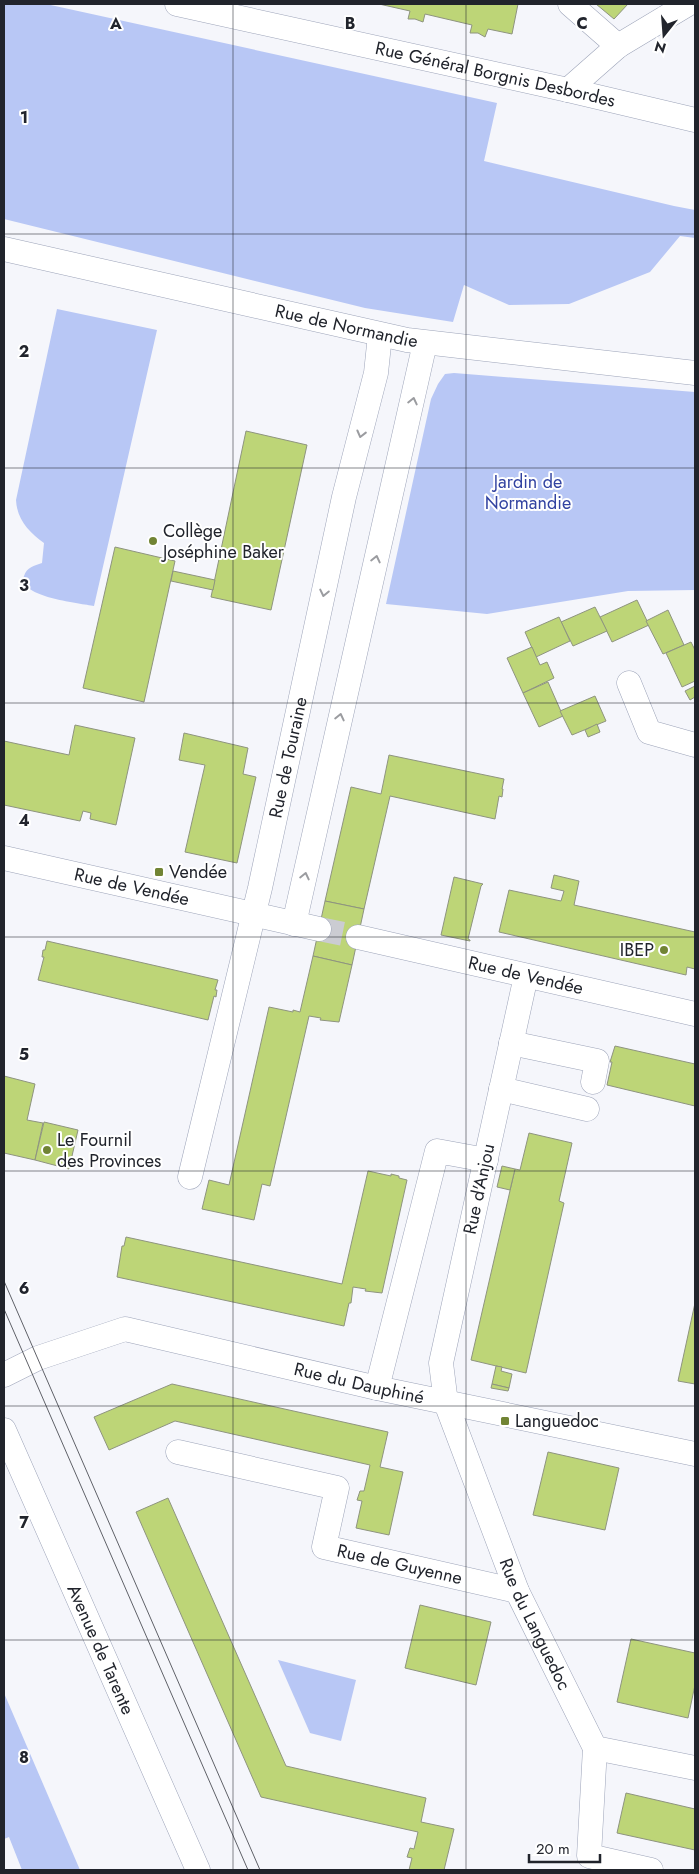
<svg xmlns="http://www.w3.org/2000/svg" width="699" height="1874" viewBox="0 0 699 1874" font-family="Jost,sans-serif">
  <rect width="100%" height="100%" fill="#f5f6fb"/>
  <g fill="#b8c7f5">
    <path d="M 4,4 L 46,4 L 497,103 L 484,161 L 674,206 L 695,210 L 695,238 L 680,236 L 650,272 L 569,304 L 509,305 L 464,285 L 453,322 L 365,308 L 4,219 Z"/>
    <path d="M 57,309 L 157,330 L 94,606 C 80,603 17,597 24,576 C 27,567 34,566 42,563 L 44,543 C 29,532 17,520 16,500 Z"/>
    <path d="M 454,373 L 695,392 L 695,590 L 628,591 L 487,614 L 386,604 L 431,399 L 438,384 L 445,374 Z"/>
    <path d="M 278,1660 L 356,1680 L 341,1741 L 310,1733 Z"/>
    <path d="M 4,1693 L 80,1870 L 22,1870 L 9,1837 L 4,1839 Z"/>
  </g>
  <g fill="#bdd577" stroke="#8e947f">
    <path d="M 379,4 L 518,4 L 512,34 L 488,29 L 485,37 L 478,33 L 470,33 L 472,25 L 425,14 L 423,22 L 415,19 L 408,19 L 410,11 Z"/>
    <path d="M 596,4 L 628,4 L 614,19 Z"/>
    <path d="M 246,431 L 307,445 L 271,610 L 211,597 Z"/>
    <path d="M 115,547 L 175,561 L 144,702 L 83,688 Z"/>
    <path d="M 173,571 L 215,580 L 213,590 L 171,581 Z"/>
    <path d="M 637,600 L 649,625 L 612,642 L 600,617 Z"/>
    <path d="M 595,607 L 607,631 L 573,646 L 561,622 Z"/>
    <path d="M 668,610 L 684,645 L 663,654 L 646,621 Z"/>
    <path d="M 559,617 L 570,641 L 536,657 L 525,632 Z"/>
    <path d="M 691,642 L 695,650 L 695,681 L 682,687 L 666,653 Z"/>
    <path d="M 532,647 L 540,665 L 547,662 L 554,678 L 523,693 L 507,658 Z"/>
    <path d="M 548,682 L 563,716 L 539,727 L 523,693 Z"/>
    <path d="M 695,686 L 695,697 L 690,700 L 685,691 Z"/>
    <path d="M 595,696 L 606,721 L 572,735 L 560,711 Z"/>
    <path d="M 597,724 L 600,732 L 588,737 L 585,730 Z"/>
    <path d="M 75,725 L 135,738 L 116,825 L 90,819 L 91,813 L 83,811 L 80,821 L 4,805 L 4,741 L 69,755 Z"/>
    <path d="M 184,733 L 248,748 L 243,774 L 256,777 L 237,863 L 185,852 L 205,765 L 179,760 Z"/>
    <path d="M 389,755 L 504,779 L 502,789 L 503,789 L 502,797 L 499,796 L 495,819 L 390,796 L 364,909 L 325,901 L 351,787 L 381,794 Z"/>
    <path d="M 554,875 L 579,881 L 574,905 L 695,932 L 695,969 L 687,967 L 686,975 L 499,932 L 509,890 L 561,901 L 564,891 L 551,888 Z"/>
    <path d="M 454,877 L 483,884 L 481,886 L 468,939 L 470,940 L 470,941 L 441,935 Z"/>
    <path d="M 325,901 L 364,909 L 352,965 L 313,956 Z"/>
    <path d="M 47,941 L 218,980 L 215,990 L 217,990 L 216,997 L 214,996 L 208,1020 L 38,980 L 44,957 L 42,957 L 43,950 L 45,950 Z"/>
    <path d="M 313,956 L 352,965 L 339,1022 L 320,1020 L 321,1018 L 309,1016 L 270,1186 L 262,1184 L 254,1220 L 202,1209 L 209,1180 L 229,1185 L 269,1007 L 293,1012 L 293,1010 L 300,1012 Z"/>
    <path d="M 615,1046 L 695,1064 L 695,1106 L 607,1085 L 612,1062 L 610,1062 Z"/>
    <path d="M 4,1076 L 35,1084 L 27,1120 L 43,1123 L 35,1160 L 4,1153 Z"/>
    <path d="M 44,1122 L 78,1130 L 69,1169 L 35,1160 Z"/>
    <path d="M 529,1133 L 572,1143 L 559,1201 L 564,1203 L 526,1373 L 471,1360 L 515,1169 L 520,1170 Z"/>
    <path d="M 502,1166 L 515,1169 L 510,1190 L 497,1187 Z"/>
    <path d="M 368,1171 L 391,1176 L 391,1174 L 399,1176 L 399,1178 L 407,1180 L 382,1293 L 365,1291 L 366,1289 L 353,1287 L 351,1303 L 349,1303 L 344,1326 L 117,1277 L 122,1246 L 124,1246 L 126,1237 L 342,1284 Z"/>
    <path d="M 695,1303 L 695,1384 L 678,1381 Z"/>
    <path d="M 496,1366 L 502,1367 L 501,1371 L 512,1374 L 509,1388 L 492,1384 Z"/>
    <path d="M 172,1384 L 388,1432 L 380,1467 L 403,1472 L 389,1535 L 356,1528 L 362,1501 L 357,1500 L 360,1491 L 364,1491 L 370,1465 L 175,1421 L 109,1450 L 94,1417 Z"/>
    <path d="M 492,1384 L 509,1388 L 508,1391 L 491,1388 Z"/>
    <path d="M 548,1452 L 619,1468 L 605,1530 L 533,1515 Z"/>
    <path d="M 168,1498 L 286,1766 L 426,1798 L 421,1822 L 454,1829 L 444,1870 L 409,1870 L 412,1858 L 407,1857 L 410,1848 L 414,1849 L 418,1832 L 261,1797 L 136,1512 Z"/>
    <path d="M 420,1605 L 491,1622 L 476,1685 L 405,1668 Z"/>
    <path d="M 631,1639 L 695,1653 L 695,1685 L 688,1718 L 617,1702 Z"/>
    <path d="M 626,1793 L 695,1809 L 695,1850 L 617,1833 Z"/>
  </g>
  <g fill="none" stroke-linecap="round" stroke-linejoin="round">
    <path stroke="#cbccd2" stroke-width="24" stroke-dasharray="24 12" stroke-linecap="butt" d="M 319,929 L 358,937"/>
    <defs>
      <g id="minor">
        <path id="s1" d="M 177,4 L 568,90 L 695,120"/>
        <path d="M 570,4 L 618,46"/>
        <path d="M 568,90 L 618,46 L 688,4"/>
        <path id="s2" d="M 4,249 L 407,340 L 695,373"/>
        <path d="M 629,683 L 649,732 L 695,745"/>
        <path id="s3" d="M 4,858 L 319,929"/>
        <path d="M 294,924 L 425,343"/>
        <path id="s4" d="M 358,937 L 695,1014"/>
        <path id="s5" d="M 526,976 L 441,1363 L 446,1403 L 517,1591 L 595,1748 L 695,1768"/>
        <path d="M 511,1043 L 597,1061 L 593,1082"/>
        <path d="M 501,1089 L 587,1109"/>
        <path id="s6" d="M 190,1177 L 260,888 L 344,497 L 376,373 L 380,335"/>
        <path id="s7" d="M 4,1375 L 38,1358 L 125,1329 L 377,1388 L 695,1454"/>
        <path d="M 377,1388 L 437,1151 L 486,1160"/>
        <path id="s8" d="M 4,1430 L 198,1870"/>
        <path id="s9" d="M 178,1452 L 337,1488 L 324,1547 L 517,1591"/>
        <path d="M 595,1748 L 589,1856 L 651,1870"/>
      </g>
    </defs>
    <use href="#minor" stroke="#9da4b9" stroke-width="25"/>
    <use href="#minor" stroke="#fff" stroke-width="24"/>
    <g stroke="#5f6168" stroke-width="1">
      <path d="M 4,1281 L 260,1870"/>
      <path d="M 4,1309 L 248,1870"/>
    </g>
  </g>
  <defs><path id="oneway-chevron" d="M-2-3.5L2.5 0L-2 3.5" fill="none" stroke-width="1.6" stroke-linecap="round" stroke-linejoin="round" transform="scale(1.25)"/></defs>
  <g stroke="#9b9ca0">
    <use href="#oneway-chevron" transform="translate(413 401) rotate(-77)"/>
    <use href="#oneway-chevron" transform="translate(361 434) rotate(104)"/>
    <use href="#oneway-chevron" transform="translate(376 559) rotate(-77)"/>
    <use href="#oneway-chevron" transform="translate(324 593) rotate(102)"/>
    <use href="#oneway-chevron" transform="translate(340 717) rotate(-77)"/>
    <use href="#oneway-chevron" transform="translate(305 876) rotate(-77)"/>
  </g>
  <path fill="none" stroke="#21242c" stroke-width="1" stroke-opacity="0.55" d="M 233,4 L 233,1870M 466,4 L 466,1870M 4,234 L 695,234M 4,468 L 695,468M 4,703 L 695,703M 4,937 L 695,937M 4,1171 L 695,1171M 4,1406 L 695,1406M 4,1640 L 695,1640"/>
  <g fill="#718434" stroke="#fff" stroke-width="2">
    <circle cx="153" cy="541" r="5"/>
    <rect x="154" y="867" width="10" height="10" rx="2.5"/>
    <circle cx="664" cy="950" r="5"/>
    <circle cx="47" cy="1150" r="5"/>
    <rect x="500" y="1416" width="10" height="10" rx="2.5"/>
  </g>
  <g text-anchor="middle" stroke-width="4" stroke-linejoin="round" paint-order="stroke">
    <g font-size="18" fill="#21242c" stroke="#fff">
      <text dy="6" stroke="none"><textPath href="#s1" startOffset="326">Rue Général Borgnis Desbordes</textPath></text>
      <text dy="6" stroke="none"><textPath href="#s2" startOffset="351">Rue de Normandie</textPath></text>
      <text dy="6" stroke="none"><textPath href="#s6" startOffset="431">Rue de Touraine</textPath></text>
      <text dy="6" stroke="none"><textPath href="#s3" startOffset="131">Rue de Vendée</textPath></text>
      <text dy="6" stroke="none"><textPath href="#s4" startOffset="172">Rue de Vendée</textPath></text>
      <text transform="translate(479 1189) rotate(-78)" y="6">Rue d'Anjou</text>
      <text dy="6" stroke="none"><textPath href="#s7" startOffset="370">Rue du Dauphiné</textPath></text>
      <text dy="6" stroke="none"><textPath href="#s9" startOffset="301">Rue de Guyenne</textPath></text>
      <text dy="6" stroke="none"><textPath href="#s5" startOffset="675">Rue du Languedoc</textPath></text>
      <text dy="6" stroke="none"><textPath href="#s8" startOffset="240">Avenue de Tarente</textPath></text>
    </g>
    <g font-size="18" fill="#3243a1" stroke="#fff">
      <text x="528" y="488">Jardin de<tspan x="528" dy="21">Normandie</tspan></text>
    </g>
    <g font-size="18" fill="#21242c" stroke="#fff" text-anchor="start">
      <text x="163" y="537">Collège<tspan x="163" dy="21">Joséphine Baker</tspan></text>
      <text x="169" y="878">Vendée</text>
      <text x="654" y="956" text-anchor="end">IBEP</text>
      <text x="57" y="1146">Le Fournil<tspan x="57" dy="21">des Provinces</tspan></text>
      <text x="515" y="1427">Languedoc</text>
    </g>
  </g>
  <g font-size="16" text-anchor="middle" font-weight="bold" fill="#21242c" stroke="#fff" stroke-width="4" stroke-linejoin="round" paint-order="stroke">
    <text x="116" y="29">A</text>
    <text x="350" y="29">B</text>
    <text x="582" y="29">C</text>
    <text x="24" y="123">1</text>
    <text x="24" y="357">2</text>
    <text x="24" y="591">3</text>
    <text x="24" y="826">4</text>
    <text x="24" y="1060">5</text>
    <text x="24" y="1294">6</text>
    <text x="24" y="1528">7</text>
    <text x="24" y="1763">8</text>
  </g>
  <rect width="699" height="1874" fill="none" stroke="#21242c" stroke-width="10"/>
  <g transform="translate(664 35) rotate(197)" stroke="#ffffff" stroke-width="4" paint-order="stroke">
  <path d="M0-4L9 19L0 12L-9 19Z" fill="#21242c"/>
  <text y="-8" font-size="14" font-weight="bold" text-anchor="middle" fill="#21242c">N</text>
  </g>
  <path d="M529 1854v8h71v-8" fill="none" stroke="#21242c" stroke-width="2.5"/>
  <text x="536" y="1854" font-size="15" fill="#21242c" stroke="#ffffff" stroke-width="4" paint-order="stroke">20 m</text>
</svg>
